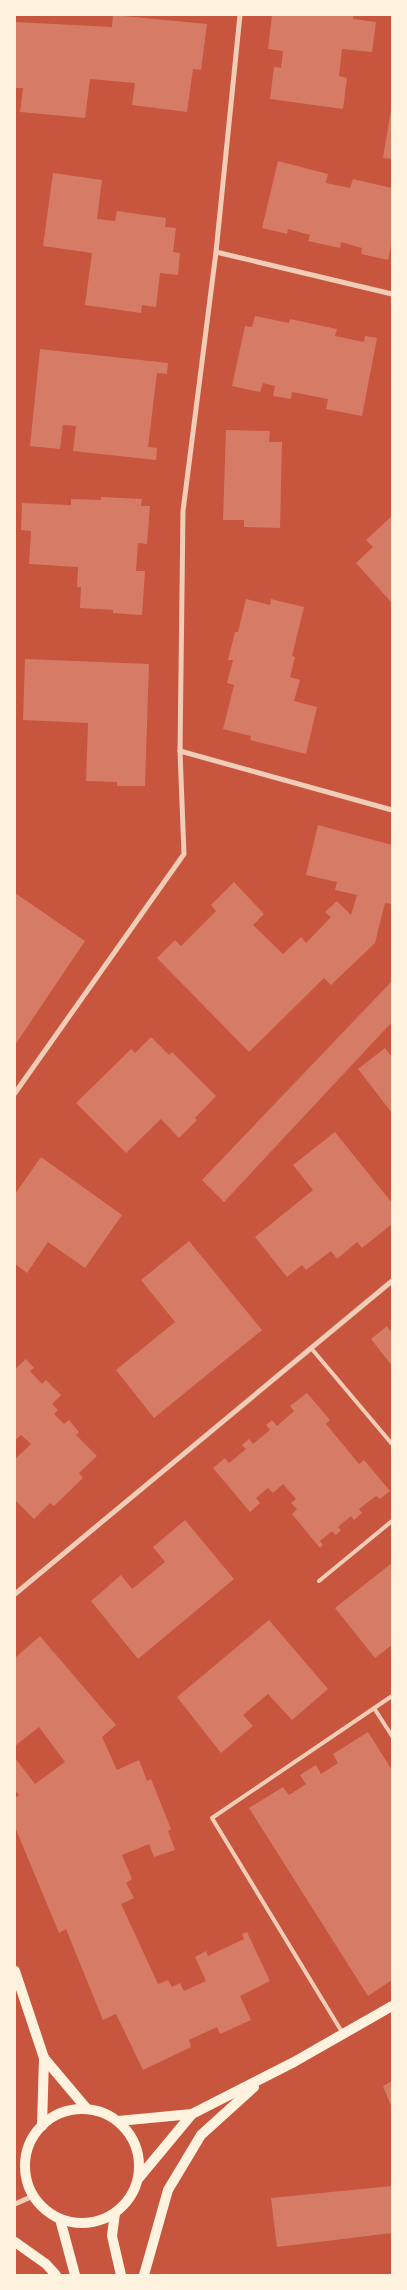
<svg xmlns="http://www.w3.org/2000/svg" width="407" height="2290" viewBox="0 0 407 2290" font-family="'Titillium Web',sans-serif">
  <rect width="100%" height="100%" fill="#c8553d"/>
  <g fill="#d67c66">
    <path d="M 113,15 L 207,24 L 201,70 L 193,69 L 187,112 L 132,105 L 135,83 L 90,79 L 85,118 L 20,112 L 23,88 L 15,88 L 15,22 L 112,27 Z"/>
    <path d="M 272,15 L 354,15 L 353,19 L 376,22 L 372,52 L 342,49 L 339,76 L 347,78 L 343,109 L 270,99 L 274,67 L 281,68 L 283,51 L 268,49 Z"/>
    <path d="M 391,110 L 392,111 L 392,159 L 383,158 Z"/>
    <path d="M 278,161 L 328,174 L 326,183 L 350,188 L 353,179 L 392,188 L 392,241 L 388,260 L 361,254 L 362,248 L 341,242 L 340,248 L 308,241 L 310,235 L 288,229 L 287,234 L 262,228 Z"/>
    <path d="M 53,173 L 102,180 L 97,219 L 115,221 L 117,211 L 166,218 L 165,227 L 176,228 L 173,252 L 180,253 L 178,275 L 160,273 L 156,307 L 142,305 L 141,313 L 85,305 L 92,253 L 43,246 Z"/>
    <path d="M 255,316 L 289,323 L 290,319 L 337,329 L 335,336 L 364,342 L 365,336 L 377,338 L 362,416 L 326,409 L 328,399 L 292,392 L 291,399 L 273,396 L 275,386 L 263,383 L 260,392 L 232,386 L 245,326 L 252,327 Z"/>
    <path d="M 40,349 L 168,363 L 167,374 L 157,373 L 148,447 L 157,448 L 156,460 L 73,451 L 76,426 L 63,425 L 60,449 L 30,446 Z"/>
    <path d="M 226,430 L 270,431 L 269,442 L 282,442 L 280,528 L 244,527 L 244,520 L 223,520 Z"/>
    <path d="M 101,497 L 142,499 L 141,506 L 150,506 L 147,544 L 138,543 L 136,571 L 145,571 L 142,615 L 113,613 L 113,610 L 80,608 L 81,587 L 77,587 L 78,567 L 29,564 L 31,531 L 21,530 L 22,503 L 71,505 L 71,499 L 101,500 Z"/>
    <path d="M 392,516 L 392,603 L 356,563 L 373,547 L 366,540 Z"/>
    <path d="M 246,599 L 270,605 L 271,599 L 304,607 L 292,656 L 295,657 L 290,677 L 300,680 L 294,701 L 317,707 L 306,754 L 250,740 L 251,736 L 223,729 L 234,685 L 227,683 L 233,660 L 228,660 L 235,632 L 238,632 Z"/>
    <path d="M 25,659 L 149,664 L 145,786 L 117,786 L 117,782 L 86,781 L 88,723 L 23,720 Z"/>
    <path d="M 318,825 L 392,845 L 392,904 L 385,903 L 375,943 L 331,985 L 324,978 L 249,1052 L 157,958 L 175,940 L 181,946 L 216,911 L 211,905 L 234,882 L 264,914 L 253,925 L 283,954 L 301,937 L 306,943 L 331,917 L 325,912 L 337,901 L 351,915 L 357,895 L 335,890 L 337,882 L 306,875 Z"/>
    <path d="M 15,893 L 85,941 L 15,1045 Z"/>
    <path d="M 392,981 L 392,1022 L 224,1202 L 202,1180 Z"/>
    <path d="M 151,1037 L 169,1055 L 172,1052 L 216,1096 L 195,1118 L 197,1120 L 179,1138 L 161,1119 L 126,1153 L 76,1103 L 131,1049 L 135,1053 Z"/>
    <path d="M 385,1048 L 392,1057 L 392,1113 L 358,1069 Z"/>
    <path d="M 335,1132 L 392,1203 L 392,1224 L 362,1248 L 357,1242 L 337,1259 L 331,1251 L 306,1270 L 302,1265 L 287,1277 L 255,1237 L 313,1190 L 293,1165 Z"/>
    <path d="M 41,1157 L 122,1215 L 85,1268 L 48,1242 L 27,1273 L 15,1264 L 15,1194 Z"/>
    <path d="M 189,1241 L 262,1330 L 154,1418 L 116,1370 L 175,1322 L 141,1280 Z"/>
    <path d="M 387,1326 L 390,1331 L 392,1329 L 392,1366 L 371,1339 Z"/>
    <path d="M 26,1359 L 34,1368 L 30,1371 L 42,1384 L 46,1380 L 61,1395 L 52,1404 L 58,1410 L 54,1414 L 64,1424 L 69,1420 L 79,1432 L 76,1435 L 97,1456 L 79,1473 L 83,1478 L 54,1506 L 50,1503 L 34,1519 L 15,1500 L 15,1459 L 31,1444 L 21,1435 L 15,1440 L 15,1369 Z"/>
    <path d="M 307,1393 L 330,1420 L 326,1424 L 359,1464 L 364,1460 L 390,1491 L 380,1499 L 376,1496 L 359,1509 L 362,1513 L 354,1520 L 351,1516 L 338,1527 L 341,1530 L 336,1535 L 332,1531 L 320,1541 L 323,1545 L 320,1548 L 292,1514 L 297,1509 L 291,1503 L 296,1499 L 283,1484 L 273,1493 L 268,1488 L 256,1498 L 260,1503 L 250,1512 L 213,1468 L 225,1458 L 229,1463 L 246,1449 L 242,1445 L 249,1439 L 253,1444 L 270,1430 L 266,1425 L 272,1420 L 277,1426 L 294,1411 L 290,1406 Z"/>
    <path d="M 185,1520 L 234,1579 L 138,1659 L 91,1601 L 121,1575 L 132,1589 L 165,1562 L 153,1547 Z"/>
    <path d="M 392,1563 L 392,1645 L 375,1658 L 335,1608 Z"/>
    <path d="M 269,1620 L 328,1689 L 292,1720 L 268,1694 L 243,1715 L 253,1726 L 221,1753 L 177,1697 Z"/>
    <path d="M 40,1636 L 116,1725 L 102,1737 L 117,1770 L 139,1760 L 147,1781 L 151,1779 L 171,1829 L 168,1831 L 175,1850 L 154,1857 L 149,1844 L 122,1855 L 132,1879 L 126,1883 L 134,1898 L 121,1904 L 158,1984 L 168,1980 L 172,1987 L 180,1983 L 184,1991 L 206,1981 L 195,1957 L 206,1951 L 208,1956 L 244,1939 L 242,1934 L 247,1932 L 270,1981 L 240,1996 L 251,2020 L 220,2034 L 217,2027 L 189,2040 L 191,2047 L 143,2070 L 116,2014 L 103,2020 L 66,1929 L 59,1933 L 15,1827 L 15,1798 L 19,1795 L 15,1790 L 15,1758 L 35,1784 L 65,1762 L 39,1727 L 15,1746 L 15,1658 Z"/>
    <path d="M 368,1732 L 392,1770 L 392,1980 L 368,1996 L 249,1808 L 283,1787 L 289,1795 L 306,1784 L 300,1775 L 316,1765 L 321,1774 L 338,1763 L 333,1754 Z"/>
    <path d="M 392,2081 L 392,2108 L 383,2086 Z"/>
    <path d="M 392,2186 L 392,2233 L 277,2247 L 271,2198 Z"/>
  </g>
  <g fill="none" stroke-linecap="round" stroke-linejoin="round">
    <g stroke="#f1ccb7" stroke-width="4">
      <path d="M 311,1348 L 392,1444"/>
      <path d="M 319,1581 L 392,1521"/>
      <path d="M 374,1708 L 392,1736"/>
      <path d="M 342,2032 L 212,1818 L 392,1696"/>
    </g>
    <g stroke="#f1ccb7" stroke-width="5">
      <path d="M 216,252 L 392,294"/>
      <path d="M 180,751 L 392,810"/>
      <path d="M 15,1093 L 184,854 L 180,751 L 183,511 L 216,252 L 240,15"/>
      <path d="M 15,1594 L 392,1281"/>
      <path d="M 15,2204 L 33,2196"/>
    </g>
    <g stroke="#fff3e0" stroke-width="10">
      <path d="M 15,1971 L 44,2058 L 42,2126"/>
      <path d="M 44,2058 L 87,2109"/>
      <circle cx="82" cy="2166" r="57"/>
      <path d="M 118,2121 L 192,2114 L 294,2062 L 392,2006"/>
      <path d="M 138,2179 L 192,2114"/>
      <path d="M 115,2213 L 112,2236 L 121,2275"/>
      <path d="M 60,2219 L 75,2275"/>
      <path d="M 15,2242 L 46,2264 L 56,2275"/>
      <path d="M 144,2275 L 168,2190 L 201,2135 L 254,2087"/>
    </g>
  </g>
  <rect width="407" height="2290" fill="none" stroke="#fff3e0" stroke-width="32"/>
</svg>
